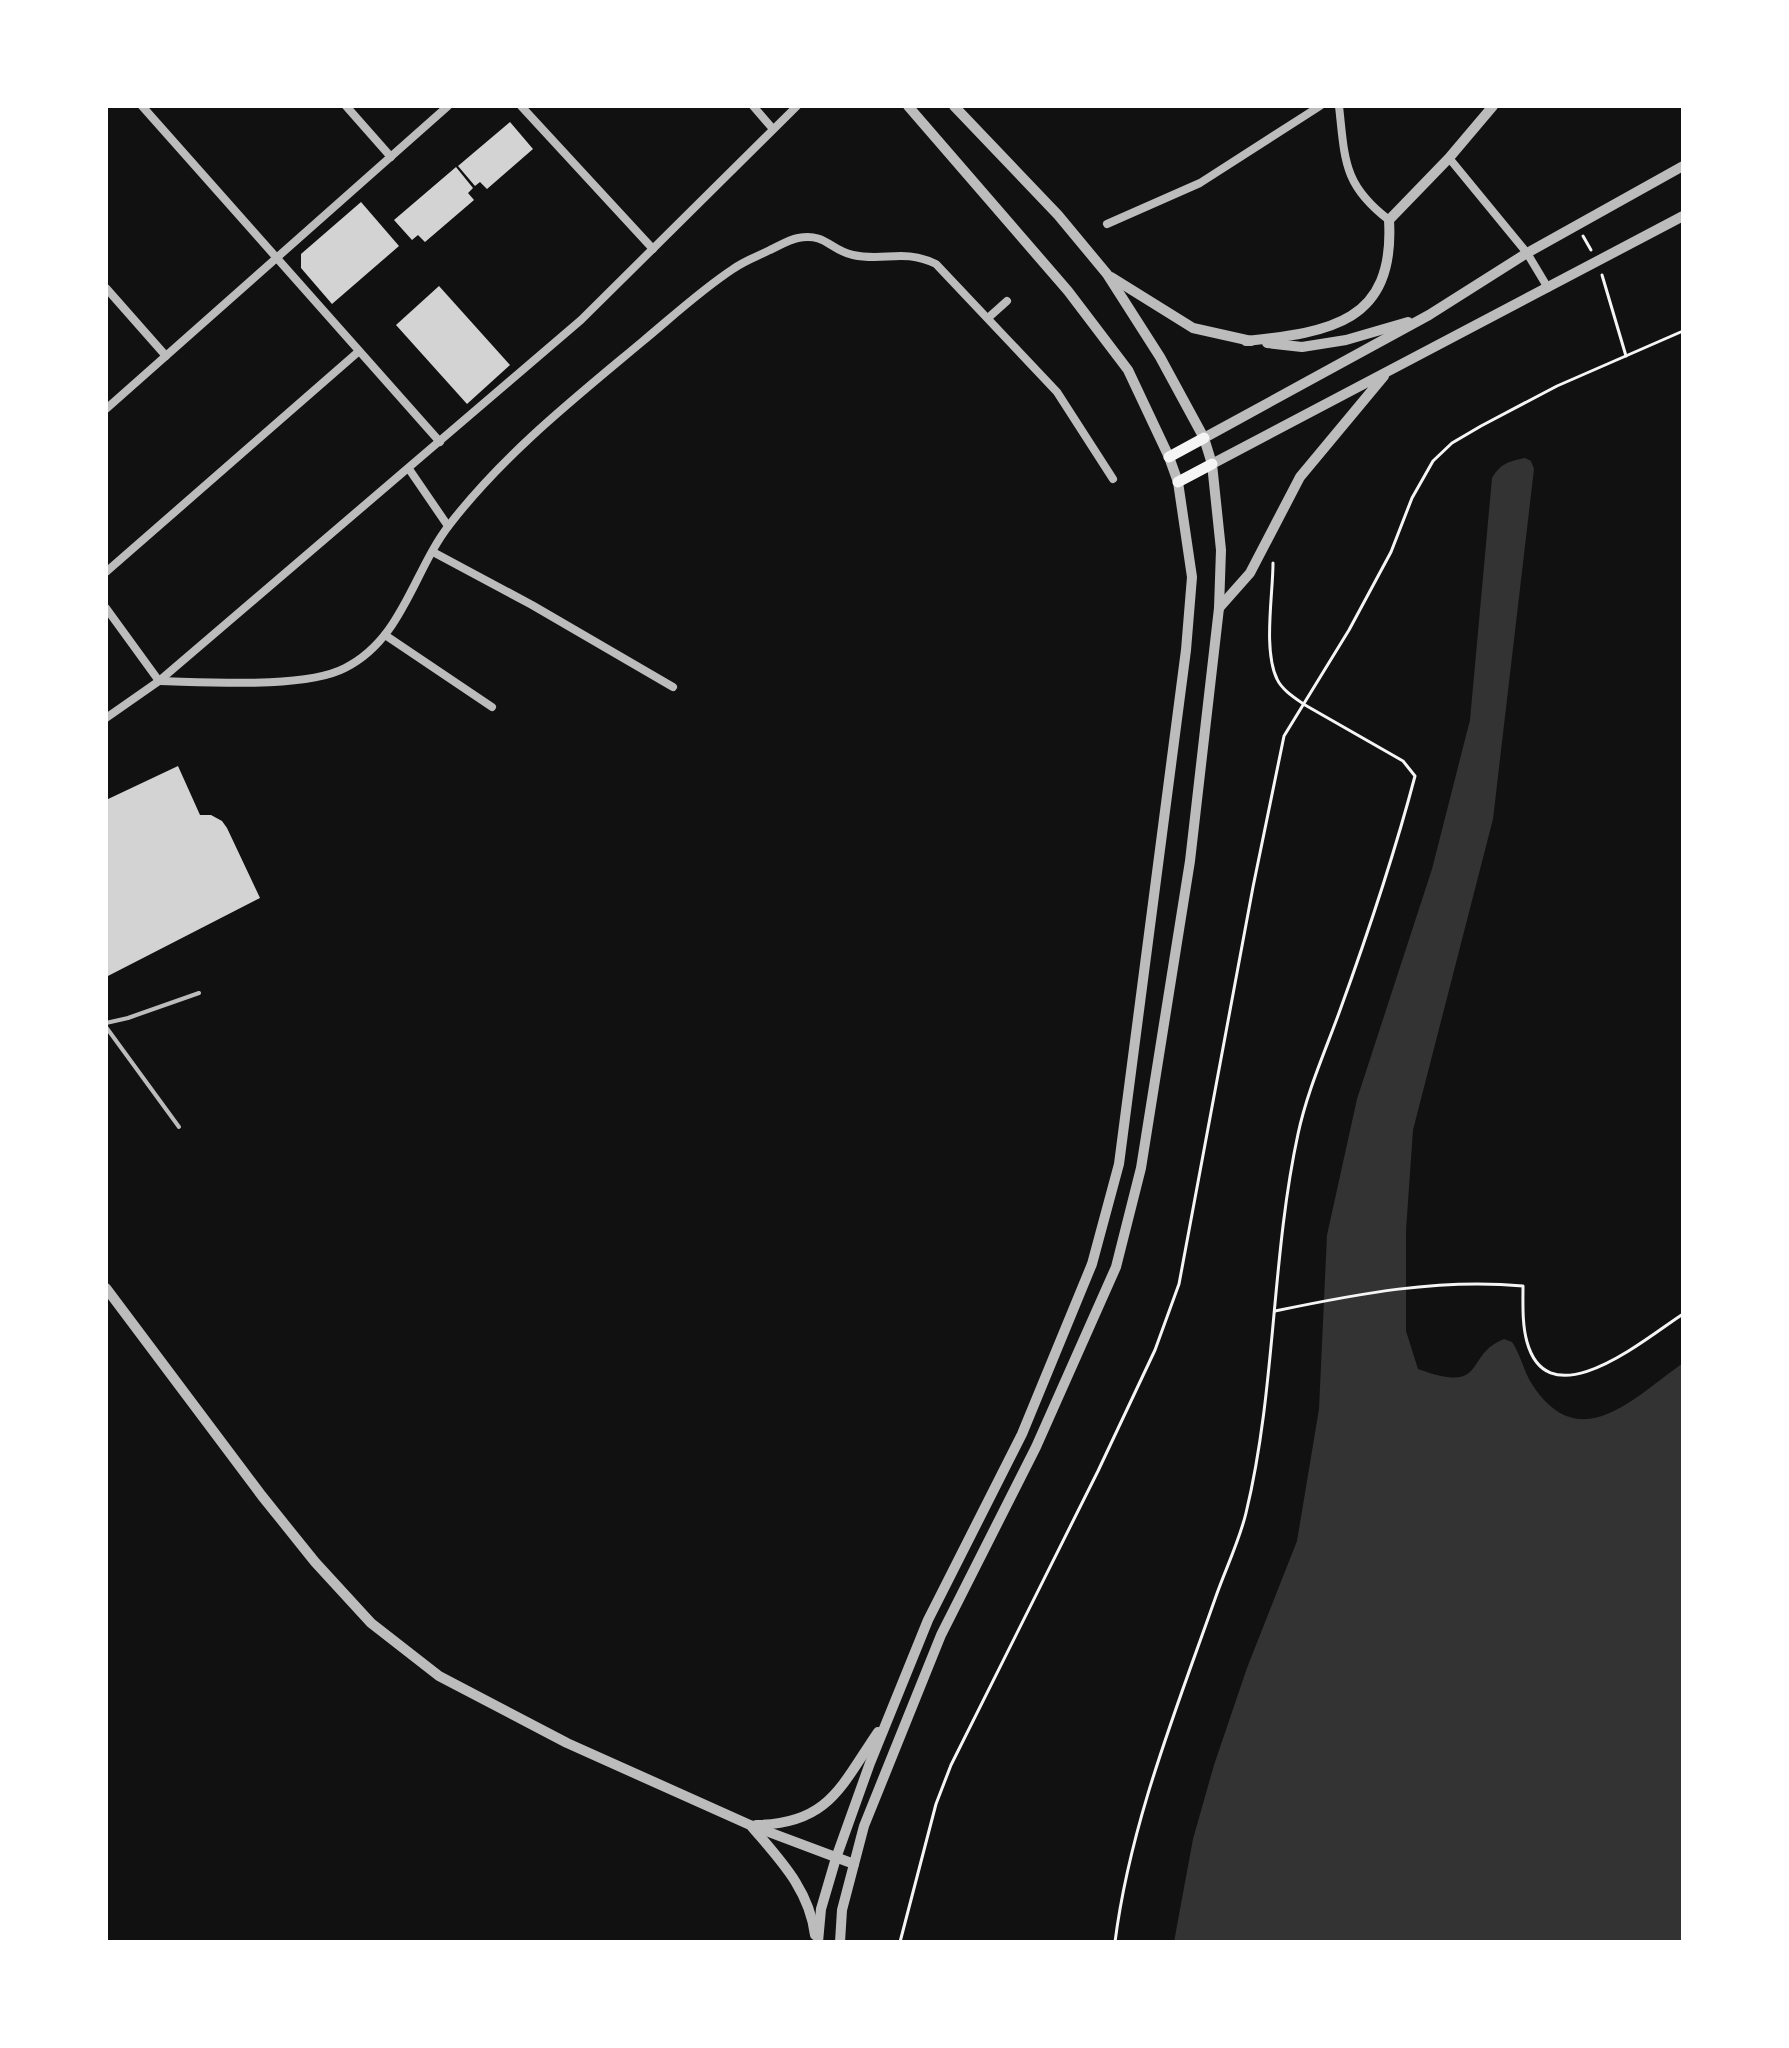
<svg xmlns="http://www.w3.org/2000/svg" width="1789" height="2048" viewBox="0 0 1789 2048" font-family="'Fira Sans Condensed',sans-serif">
  <rect width="100%" height="100%" fill="#111"/>
  <path fill="#333" d="M 1525,458 L 1531,461 L 1534,469 L 1493,819 L 1413,1130 L 1406,1230 L 1406,1331 L 1418,1369 C 1489,1395 1463,1355 1504,1339 L 1512,1342 C 1520,1354 1523,1368 1530,1381 C 1578,1459 1632,1399 1683,1363 L 1683,1942 L 1174,1942 L 1193,1839 L 1214,1765 L 1247,1668 L 1297,1541 L 1319,1409 L 1327,1235 L 1357,1099 L 1432,869 L 1470,720 L 1492,478 C 1500,464 1509,461 1525,458 Z"/>
  <g fill="#d3d3d3">
    <path d="M 510,122 L 533,149 L 487,189 L 480,182 L 475,186 L 458,166 Z"/>
    <path d="M 456,167 L 473,188 L 468,193 L 474,200 L 425,242 L 418,235 L 412,240 L 394,220 Z"/>
    <path d="M 361,202 L 399,246 L 332,304 L 301,268 L 301,254 Z"/>
    <path d="M 439,286 L 510,365 L 467,404 L 396,325 Z"/>
    <path d="M 178,766 L 200,815 L 211,815 L 222,821 L 227,828 L 260,898 L 106,977 L 106,800 Z"/>
  </g>
  <g fill="none" stroke-linecap="round" stroke-linejoin="round">
    <g stroke="#f5f5f5" stroke-width="3">
      <path d="M 1583,236 L 1591,250"/>
      <path d="M 1602,275 L 1626,356"/>
      <path d="M 1275,1311 C 1357,1294 1439,1278 1523,1286 C 1523,1304 1522,1324 1527,1342 C 1549,1421 1646,1338 1683,1314"/>
      <path d="M 900,1942 L 936,1804 L 951,1765 L 1098,1471 L 1155,1350 L 1179,1284 L 1253,887 L 1284,736 L 1349,630 L 1391,552 L 1412,498 L 1433,461 L 1452,443 L 1481,426 L 1557,386 L 1683,331"/>
      <path d="M 1115,1942 C 1130,1824 1176,1710 1215,1599 C 1225,1570 1239,1542 1246,1513 C 1276,1389 1271,1259 1298,1134 C 1307,1092 1324,1054 1339,1013 C 1367,936 1394,856 1415,776 L 1403,761 L 1305,705 C 1295,698 1282,690 1277,679 C 1263,650 1273,595 1273,563"/>
    </g>
    <g stroke="#bcbcbc" stroke-width="4">
      <path d="M 106,1023 L 128,1018 L 199,993"/>
      <path d="M 106,1027 L 179,1127"/>
    </g>
    <g stroke="#bcbcbc" stroke-width="8">
      <path d="M 142,106 L 440,442"/>
      <path d="M 346,106 L 391,157"/>
      <path d="M 521,106 L 653,249"/>
      <path d="M 753,106 L 773,129"/>
      <path d="M 1339,106 C 1345,160 1343,185 1389,220"/>
      <path d="M 1449,158 L 1527,253 L 1548,288"/>
      <path d="M 1107,224 L 1200,183 L 1320,106"/>
      <path d="M 106,288 L 166,356"/>
      <path d="M 988,318 L 1007,301"/>
      <path d="M 106,409 L 448,106"/>
      <path d="M 409,469 L 448,526"/>
      <path d="M 433,552 L 532,605 L 673,687"/>
      <path d="M 106,572 L 358,352"/>
      <path d="M 106,608 L 159,681"/>
      <path d="M 385,635 L 492,707"/>
      <path d="M 159,681 C 206,682 305,689 345,668 C 403,639 413,571 450,524 C 505,453 575,398 643,341 C 672,317 701,290 733,269 C 744,261 758,256 770,250 C 779,246 788,240 798,238 C 827,233 829,250 853,255 C 885,262 902,248 936,264 L 1057,392 L 1113,479"/>
      <path d="M 106,718 L 159,681 L 581,320 L 797,106"/>
    </g>
    <g stroke="#bcbcbc" stroke-width="10">
      <path d="M 1111,277 L 1193,328 L 1251,341"/>
      <path d="M 1246,341 C 1330,332 1395,323 1389,220 L 1449,158 L 1493,106"/>
      <path d="M 1267,343 L 1302,347 L 1346,340 L 1408,322"/>
      <path d="M 1204,438 L 1429,315 L 1527,253 L 1683,166"/>
      <path d="M 1212,464 L 1683,216"/>
      <path d="M 1219,608 L 1250,573 L 1300,477 L 1384,376"/>
      <path d="M 106,1288 L 262,1496 L 315,1562 L 371,1623 L 439,1676 L 567,1743 L 750,1825 L 854,1864"/>
      <path d="M 756,1825 C 829,1824 841,1786 878,1732"/>
      <path d="M 752,1827 C 780,1860 809,1889 815,1935"/>
      <path d="M 818,1942 L 821,1909 L 836,1858 L 870,1763 L 928,1620 L 1022,1434 L 1092,1264 L 1119,1164 L 1186,650 L 1192,577 L 1178,482 L 1169,457 L 1128,370 L 1068,291 L 908,106"/>
      <path d="M 840,1942 L 842,1910 L 864,1826 L 941,1635 L 1036,1447 L 1116,1267 L 1141,1168 L 1190,861 L 1219,608 L 1221,550 L 1212,464 L 1204,438 L 1160,357 L 1107,274 L 1058,215 L 954,106"/>
    </g>
    <g stroke="#f5f5f5" stroke-width="11">
      <path d="M 1169,457 L 1204,438"/>
      <path d="M 1178,482 L 1212,464"/>
    </g>
  </g>
  <rect width="1789" height="2048" fill="none" stroke="#ffffff" stroke-width="216"/>
</svg>
